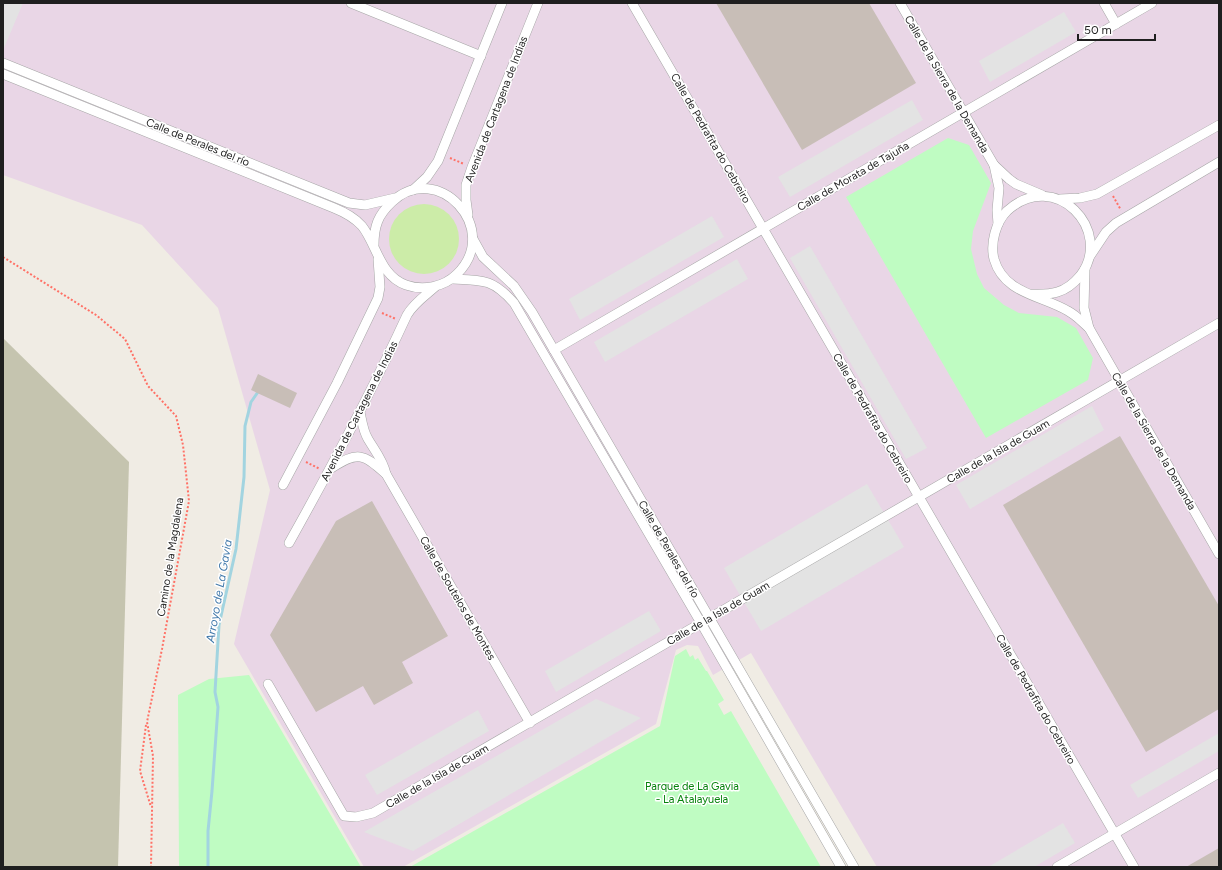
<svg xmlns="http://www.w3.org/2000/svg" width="1222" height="870" viewBox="0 0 1222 870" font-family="Figtree,sans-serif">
  <rect width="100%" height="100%" fill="#f0ece4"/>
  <path fill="#e9d6e6" d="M 3,3 L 1219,3 L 1219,867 L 877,867 L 751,653 L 713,675 L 698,646 L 687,645 L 676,650 L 656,724 L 403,867 L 364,867 L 234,644 L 270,490 L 218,308 L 142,225 L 3,175 Z"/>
  <path fill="#c5c4af" d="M 3,338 L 129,462 L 118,867 L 3,867 Z"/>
  <circle fill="#cceca8" cx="424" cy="239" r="35"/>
  <g fill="#bffcc2">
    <path d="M 948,138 L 969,145 L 991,183 L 973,231 L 971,249 L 977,274 L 984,288 L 1004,305 L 1019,313 L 1057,317 L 1076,328 L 1093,358 L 1088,380 L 986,438 L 846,197 Z"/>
    <path d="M 686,649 L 690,657 L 693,655 L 695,660 L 698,658 L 706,671 L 707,671 L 724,700 L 718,704 L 724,715 L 731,711 L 821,867 L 410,867 L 660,726 L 675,656 Z"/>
    <path d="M 249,675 L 361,867 L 179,867 L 178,695 L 209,679 Z"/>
  </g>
  <g fill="#e3e3e3">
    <path d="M 3,3 L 23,3 L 4,48 L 3,48 Z"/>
    <path d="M 1064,12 L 1076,32 L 990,82 L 979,61 Z"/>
    <path d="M 912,100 L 923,120 L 790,197 L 778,177 Z"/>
    <path d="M 712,216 L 724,237 L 580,320 L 569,299 Z"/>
    <path d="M 810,246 L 927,448 L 906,459 L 790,258 Z"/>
    <path d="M 737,259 L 748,279 L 605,362 L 594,342 Z"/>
    <path d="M 1092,406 L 1104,430 L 970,509 L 956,485 Z"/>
    <path d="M 867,484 L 904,547 L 761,631 L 724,568 Z"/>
    <path d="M 649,611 L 661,631 L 556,692 L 545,671 Z"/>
    <path d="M 596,699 L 641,718 L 413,851 L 364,832 Z"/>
    <path d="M 478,710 L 489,731 L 377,795 L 365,775 Z"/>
    <path d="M 1219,733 L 1219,751 L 1138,798 L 1130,785 Z"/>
    <path d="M 1063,823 L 1075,843 L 1034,867 L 988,867 Z"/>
  </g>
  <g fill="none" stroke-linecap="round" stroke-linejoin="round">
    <path stroke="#a2d4e0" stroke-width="3" d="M 208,867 L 208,831 L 212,791 L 218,707 L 215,692 L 219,625 L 236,549 L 244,477 L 245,426 L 251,402 L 258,392"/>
  </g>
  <g fill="#c8beb7">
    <path d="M 716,3 L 869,3 L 916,83 L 802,150 Z"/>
    <path d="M 258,374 L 297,393 L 290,408 L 251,390 Z"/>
    <path d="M 1120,436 L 1219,606 L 1219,709 L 1146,752 L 1003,505 Z"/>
    <path d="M 372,501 L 448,636 L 402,662 L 413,683 L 374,705 L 363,686 L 316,712 L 270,635 L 336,521 Z"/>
    <path d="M 1219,848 L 1219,867 L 1186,867 Z"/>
  </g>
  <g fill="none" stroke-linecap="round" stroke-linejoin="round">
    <defs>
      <g id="minor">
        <path d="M 351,3 L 481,56"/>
        <path d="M 632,3 L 1134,867"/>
        <path d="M 900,3 L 994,165 L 999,188 L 997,210 L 998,224"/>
        <path d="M 1104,3 L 1116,24"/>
        <path d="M 3,63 L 349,203 L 365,205 L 395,198"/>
        <path d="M 3,74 L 334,208 C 344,212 354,217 362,226 C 377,245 380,276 406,285 C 423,291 444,287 457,274 C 503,229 437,159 392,202 C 378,215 374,226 374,245"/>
        <path d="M 994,165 L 1009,179 L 1016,184 L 1042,195"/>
        <path d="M 413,190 L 427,177 L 438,161 L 502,3"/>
        <path d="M 1060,199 L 1080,198 L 1097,194 L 1219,125"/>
        <path d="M 468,215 L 466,200 L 466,185 L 472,167 L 538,3"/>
        <path d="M 473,239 L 483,257 L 514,286 L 532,312 L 854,867"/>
        <path d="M 1090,256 L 1106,232 L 1116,223 L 1219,162"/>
        <path d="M 1085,269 L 1084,308 L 1089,328 L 1219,554"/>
        <path d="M 453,279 C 483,280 493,279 514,303 L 701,623 L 841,867"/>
        <path d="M 1029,294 C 1051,295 1065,294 1080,276 C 1115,231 1055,167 1007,211 C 996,222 990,243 994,259 C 1004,294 1041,295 1068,311 C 1076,315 1082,322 1089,328"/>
        <path d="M 554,350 L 1152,3"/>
        <path d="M 360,412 C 362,421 363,431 368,439 C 375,451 383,460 386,474"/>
        <path d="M 330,469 C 358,451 362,453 386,474 L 530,723"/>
        <path d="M 283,485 L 337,383 L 378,298 L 380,287 L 378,259"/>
        <path d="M 289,543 C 331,468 371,393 407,315 C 414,303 425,296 435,287"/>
        <path d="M 268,684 L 344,816 L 356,817 L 373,813 L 1219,323"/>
        <path d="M 1057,867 L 1219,773"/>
      </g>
    </defs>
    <use href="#minor" stroke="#a6a6a6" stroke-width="10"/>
    <g stroke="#ff7166" stroke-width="2" stroke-dasharray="2 2" stroke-linecap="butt">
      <path d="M 450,158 L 464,164"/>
      <path d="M 1113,196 L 1121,210"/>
      <path d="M 3,257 L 96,315 L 125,339 L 148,386 L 176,416 L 183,445 L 189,501 L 162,649 L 147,722 L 153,756 L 151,867"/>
      <path d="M 382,313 L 396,319"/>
      <path d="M 306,462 L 320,469"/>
      <path d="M 146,725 L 140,771 L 151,807"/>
    </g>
    <use href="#minor" stroke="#fff" stroke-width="9"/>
  </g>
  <g text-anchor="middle" stroke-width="3" stroke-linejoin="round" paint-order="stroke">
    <g font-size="11" fill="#1f1f1f" stroke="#fff">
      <text transform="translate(947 84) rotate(60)" y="4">Calle de la Sierra de la Demanda</text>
      <text transform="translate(496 109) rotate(-69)" y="4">Avenida de Cartagena de Indias</text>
      <text transform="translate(711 138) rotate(60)" y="4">Calle de Pedrafita do Cebreiro</text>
      <text transform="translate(198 142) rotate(22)" y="4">Calle de Perales del río</text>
      <text transform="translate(853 176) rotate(-30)" y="4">Calle de Morata de Tajuña</text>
      <text transform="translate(359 411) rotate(-63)" y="4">Avenida de Cartagena de Indias</text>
      <text transform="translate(873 418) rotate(60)" y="4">Calle de Pedrafita do Cebreiro</text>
      <text transform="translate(1154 441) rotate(60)" y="4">Calle de la Sierra de la Demanda</text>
      <text transform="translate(998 451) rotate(-30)" y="4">Calle de la Isla de Guam</text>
      <text transform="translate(669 549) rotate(60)" y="4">Calle de Perales del río</text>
      <text transform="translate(170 557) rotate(-81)" y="4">Camino de la Magdalena</text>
      <text transform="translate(458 598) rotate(60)" y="4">Calle de Soutelos de Montes</text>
      <text transform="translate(718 613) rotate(-30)" y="4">Calle de la Isla de Guam</text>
      <text transform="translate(1036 699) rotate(60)" y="4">Calle de Pedrafita do Cebreiro</text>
      <text transform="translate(437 776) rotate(-30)" y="4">Calle de la Isla de Guam</text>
    </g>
    <g font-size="11" fill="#06830c" stroke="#fff">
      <text x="692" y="790">Parque de La Gavia<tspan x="692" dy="13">- La Atalayuela</tspan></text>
    </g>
    <g font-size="12" font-style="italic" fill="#437aab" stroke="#fff">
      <text transform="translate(219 591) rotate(-80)" y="4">Arroyo de La Gavia</text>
    </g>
  </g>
  <rect width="1222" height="870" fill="none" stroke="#1f1f1f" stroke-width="8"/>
  <path d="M1078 34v6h77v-6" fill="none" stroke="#1f1f1f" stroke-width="2"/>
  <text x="1084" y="34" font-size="12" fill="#1f1f1f" stroke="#ffffff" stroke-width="3" paint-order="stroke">50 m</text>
</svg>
